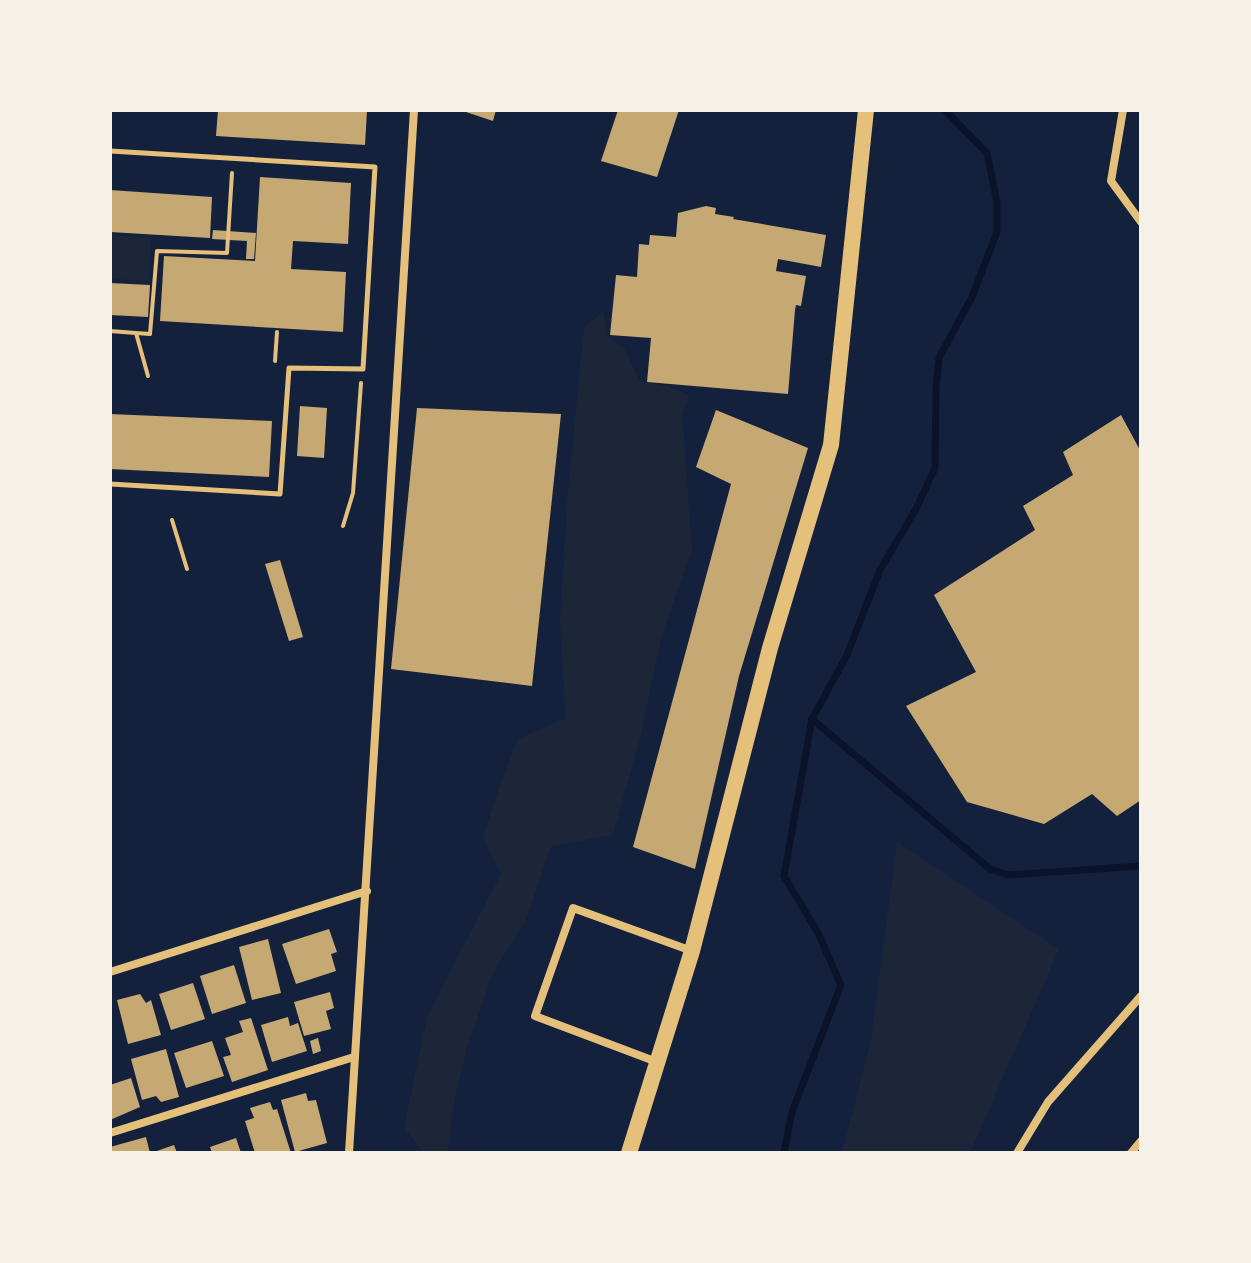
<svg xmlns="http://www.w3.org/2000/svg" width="1251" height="1263" viewBox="0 0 1251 1263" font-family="'Roboto Condensed',sans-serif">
  <rect width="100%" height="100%" fill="#14213d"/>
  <g fill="#1d2539">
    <path d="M 110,235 L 151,238 L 149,281 L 110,279 Z"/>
    <path d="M 603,311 L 608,337 L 624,348 L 640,381 L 667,386 L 689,395 L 682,414 L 692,549 L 661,638 L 639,742 L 613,835 L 551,846 L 526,920 L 493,973 L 467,1048 L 453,1106 L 448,1153 L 423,1153 L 404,1127 L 427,1017 L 501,874 L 483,837 L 499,788 L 518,739 L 565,718 L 560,618 L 568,491 L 584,328 Z"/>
    <path d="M 897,842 L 1059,949 L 970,1153 L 842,1153 L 871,1040 Z"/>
  </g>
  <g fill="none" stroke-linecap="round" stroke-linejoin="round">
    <g stroke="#0b132b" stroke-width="7">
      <path d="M 812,719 L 990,869 L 1008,875 L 1141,866"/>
      <path d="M 784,1153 L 792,1112 L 841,985 L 818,933 L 784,876 L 812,719 L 847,655 L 880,570 L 916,509 L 935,468 L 936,388 L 939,358 L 972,297 L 997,232 L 997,203 L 987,153 L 945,110"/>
    </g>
  </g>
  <g fill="#c6a872">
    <path d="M 218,110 L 367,110 L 365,145 L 216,136 Z"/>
    <path d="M 460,110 L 496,110 L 493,121 Z"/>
    <path d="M 618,110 L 679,110 L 657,177 L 601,161 Z"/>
    <path d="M 260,177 L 351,183 L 348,244 L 293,241 L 291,269 L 346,272 L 343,332 L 160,321 L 164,256 L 255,261 Z"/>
    <path d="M 110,190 L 212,197 L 210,238 L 110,232 Z"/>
    <path d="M 706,206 L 716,208 L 715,214 L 734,217 L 733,219 L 826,235 L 821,267 L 778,259 L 776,271 L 806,276 L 801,306 L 796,305 L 795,310 L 788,394 L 647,382 L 651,338 L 610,335 L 616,275 L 637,277 L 639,244 L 649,245 L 650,235 L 676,237 L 678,213 Z"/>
    <path d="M 213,230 L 256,233 L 254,259 L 246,259 L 247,241 L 212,239 Z"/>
    <path d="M 110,283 L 150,285 L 148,317 L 110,315 Z"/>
    <path d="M 300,406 L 327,408 L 324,458 L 297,456 Z"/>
    <path d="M 417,408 L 561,414 L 532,686 L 391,669 Z"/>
    <path d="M 716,410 L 808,448 L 739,676 L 695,869 L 633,847 L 731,484 L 696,467 Z"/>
    <path d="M 110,414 L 272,421 L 269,477 L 110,469 Z"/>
    <path d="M 1121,415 L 1141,452 L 1141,800 L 1117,816 L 1092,794 L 1044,824 L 967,802 L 906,706 L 976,672 L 934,595 L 1035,530 L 1023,506 L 1073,475 L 1063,452 Z"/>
    <path d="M 280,560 L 303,637 L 289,641 L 265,564 Z"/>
    <path d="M 329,929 L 337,952 L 331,954 L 336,971 L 296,984 L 282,944 Z"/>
    <path d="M 268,939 L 281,993 L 252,1000 L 239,947 Z"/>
    <path d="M 234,965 L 246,1003 L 212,1014 L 200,976 Z"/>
    <path d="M 193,983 L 205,1019 L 171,1030 L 159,994 Z"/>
    <path d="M 330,992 L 334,1008 L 326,1011 L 331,1029 L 304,1036 L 294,1002 Z"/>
    <path d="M 140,994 L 146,1003 L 151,1000 L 161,1035 L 128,1044 L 117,1000 Z"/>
    <path d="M 288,1017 L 290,1026 L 298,1023 L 307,1051 L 272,1062 L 261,1025 Z"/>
    <path d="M 251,1018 L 268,1070 L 232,1082 L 223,1057 L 231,1055 L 225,1038 L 243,1032 L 239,1021 Z"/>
    <path d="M 318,1038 L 321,1051 L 313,1054 L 310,1041 Z"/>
    <path d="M 212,1041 L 224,1076 L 186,1088 L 174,1053 Z"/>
    <path d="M 166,1049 L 179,1097 L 161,1102 L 156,1096 L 142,1100 L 131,1059 Z"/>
    <path d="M 131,1078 L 140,1107 L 110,1120 L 110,1085 Z"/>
    <path d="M 306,1093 L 308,1101 L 316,1100 L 327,1143 L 295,1152 L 281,1100 Z"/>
    <path d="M 270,1102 L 273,1110 L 277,1109 L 291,1153 L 255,1153 L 245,1121 L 254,1118 L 250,1108 Z"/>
    <path d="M 146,1137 L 150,1153 L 110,1153 L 110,1147 Z"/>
    <path d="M 236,1138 L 241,1153 L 212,1153 L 210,1147 Z"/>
    <path d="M 174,1145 L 177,1153 L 151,1153 Z"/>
  </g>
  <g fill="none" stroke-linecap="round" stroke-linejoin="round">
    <g stroke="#e5c07b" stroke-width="4">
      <path d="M 110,331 L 136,333 L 148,376"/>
      <path d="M 136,333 L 150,334 L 157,251 L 227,253 L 232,173"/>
      <path d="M 275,361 L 277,332"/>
      <path d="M 172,520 L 187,569"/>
      <path d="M 343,526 L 353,493 L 361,383"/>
    </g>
    <path stroke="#e5c07b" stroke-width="5" d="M 110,151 L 375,167 L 363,369 L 289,368 L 280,494 L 110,484"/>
    <g stroke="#e5c07b" stroke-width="8">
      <path d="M 1123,110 L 1111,181 L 1141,222"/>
      <path d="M 110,972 L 367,891"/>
      <path d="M 657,1062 L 535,1016 L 573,908 L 692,951"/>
      <path d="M 110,1133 L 354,1057"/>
      <path d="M 349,1153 L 414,110"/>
      <path d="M 1017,1153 L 1048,1102 L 1141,996"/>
      <path d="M 1131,1153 L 1141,1141"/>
    </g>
    <path stroke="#e5c07b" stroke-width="16" d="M 629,1153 L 692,951 L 770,648 L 831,445 L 866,110"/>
  </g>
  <rect width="1251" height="1263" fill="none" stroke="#f6f1e7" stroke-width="224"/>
</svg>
